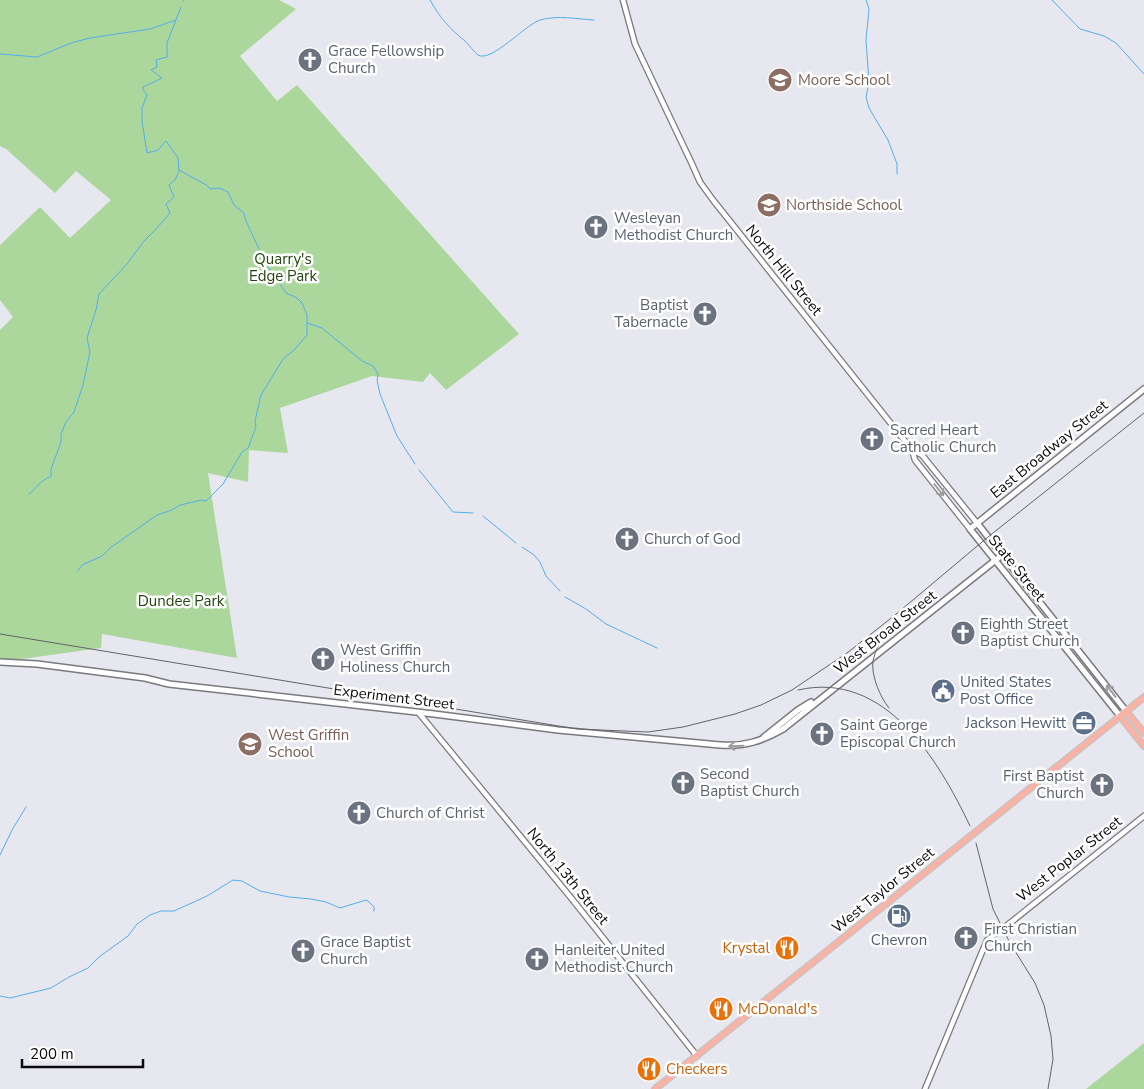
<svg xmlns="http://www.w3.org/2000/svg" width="1144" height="1089" viewBox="0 0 1144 1089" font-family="'Nunito Sans',sans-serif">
  <rect width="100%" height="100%" fill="#e7e8ef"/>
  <g fill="#abd79c">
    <path d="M 0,0 L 279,0 L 296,9 L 240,56 L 277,101 L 297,85 L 519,334 L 446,390 L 430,373 L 423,382 L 372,376 L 280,408 L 288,453 L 249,450 L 248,482 L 208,473 L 237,658 L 102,634 L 101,648 L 0,662 L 0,330 L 13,317 L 0,300 L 0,245 L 40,207 L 70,238 L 111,200 L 76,171 L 55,193 L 6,149 L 0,146 Z"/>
    <path d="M 1144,1043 L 1144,1089 L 1086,1089 Z"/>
  </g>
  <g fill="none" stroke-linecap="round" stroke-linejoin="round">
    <g stroke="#53aeed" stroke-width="1">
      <path d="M 430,0 C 440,18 449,28 465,41 C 469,45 475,53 478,55 C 491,63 525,25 540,20 C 559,15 576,19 594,20"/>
      <path d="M 866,0 L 869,9 L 866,40 L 869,83 L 866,97 L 869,108 L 888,140 L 897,164 L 897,174"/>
      <path d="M 1052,0 L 1080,29 L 1104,36 L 1116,43 L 1144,74"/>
      <path d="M 183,1 L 184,0"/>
      <path d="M 0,54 L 37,57 L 71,43 L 90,38 L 150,29 L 176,20"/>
      <path d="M 179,170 L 178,158 L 166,141 L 158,150 L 147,153 L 142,121 L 142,108 L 147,95 L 143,90 L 143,87 L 162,78 L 151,70 L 157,67 L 156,60 L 167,57 L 167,43 L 181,7"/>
      <path d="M 307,323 L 322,328 L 362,361 L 373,366 L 378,374 L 377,380 L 380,394 L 397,436 L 415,464"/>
      <path d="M 419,470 L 453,512 L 473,513"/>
      <path d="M 29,494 C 37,488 41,479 51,477 L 51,469 L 61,442 L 61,434 L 66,422 L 74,412 L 83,385 L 90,352 L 87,338 L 96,310 L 99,294 L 127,264 L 144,241 L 157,228 L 170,213 L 166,204 L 174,197 L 169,185 L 175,180 L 179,171"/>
      <path d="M 483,516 L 516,543"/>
      <path d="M 522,547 L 534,555 L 540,562 L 546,576 L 560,591"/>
      <path d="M 78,571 L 82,565 L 102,556 L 110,548 L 157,515 L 172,510 L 180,505 L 202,500 L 206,501 L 223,484 L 242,452 L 248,448 L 256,427 L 255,421 L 261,395 L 283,359 L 294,350 L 307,335 L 307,315 L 302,303 L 297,298 L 286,293 L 277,280 L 266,264 L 246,221 L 244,213 L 234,205 L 228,192 L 219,188 L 210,189 L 208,186 L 179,170"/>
      <path d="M 565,597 L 586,609 L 606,624 L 657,648"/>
      <path d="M 0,855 L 12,830 L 26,807"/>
      <path d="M 0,996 L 10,998 L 51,988 L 69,977 L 88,968 L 99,957 L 128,936 L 137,924 L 150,915 L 161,911 L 174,911 L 207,896 L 233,880 L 242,881 L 260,891 L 289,897 L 311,899 L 326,902 L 340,908 L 366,900 L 369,902 L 374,907 L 374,911"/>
    </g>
    <defs>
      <g id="tertiary">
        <path d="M 623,0 L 635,44 L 692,164 L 700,182 L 713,200 L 912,450 L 922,455 L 977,523"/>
        <path d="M 912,450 L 915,460 L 970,529"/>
        <path d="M 418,712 L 572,899 L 697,1056"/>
        <path d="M 1010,923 L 1144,816"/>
        <path d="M 925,1089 L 987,940 L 997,933"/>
      </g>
      <g id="secondary">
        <path d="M 977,523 L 1126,711"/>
        <path d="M 0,662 L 37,664 L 145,678 L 169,684 L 434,714 L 558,730 L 720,745 C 744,747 762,741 783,729 L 1002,555"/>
        <path d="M 1120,716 L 970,529 L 1144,389"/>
        <path d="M 764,737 L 798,710 L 811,702"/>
      </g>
      <g id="primary">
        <path d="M 1126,711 L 1144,733"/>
        <path d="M 1120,716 L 1144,746"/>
        <path d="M 655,1089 L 1144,697"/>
      </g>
    </defs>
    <use href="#tertiary" stroke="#797a80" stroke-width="7"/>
    <use href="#secondary" stroke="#797a80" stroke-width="8"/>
    <use href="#primary" stroke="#c4c4c5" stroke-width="8"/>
    <use href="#tertiary" stroke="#fff" stroke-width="4.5"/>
    <use href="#secondary" stroke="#fff" stroke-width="5"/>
    <use href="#primary" stroke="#f8b3a6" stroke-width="5.5"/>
    <g stroke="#636367" stroke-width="1">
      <path d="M 0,634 L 577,729 L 648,732 L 683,727 L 735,714 L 761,705 L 792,690 L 847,653 L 895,615 L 988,537 L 1144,413"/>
      <path d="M 798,690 C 885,670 938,759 970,826"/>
      <path d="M 889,708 C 880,697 869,672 874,657 C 877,645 885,633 892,622"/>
      <path d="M 976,843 L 993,909 L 1010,943 L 1035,983 L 1044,1005 L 1051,1036 L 1053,1059 L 1048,1089"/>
    </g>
    <defs>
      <path id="tertiary-bridge" d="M 997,933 L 1010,923"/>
    </defs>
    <use href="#tertiary-bridge" stroke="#797a80" stroke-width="7" stroke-linecap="butt"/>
    <use href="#tertiary-bridge" stroke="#fff" stroke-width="4.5"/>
  </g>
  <defs><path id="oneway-shaft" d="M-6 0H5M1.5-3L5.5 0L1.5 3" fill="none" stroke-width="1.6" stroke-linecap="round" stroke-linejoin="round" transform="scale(1.25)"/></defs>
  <g stroke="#9d9d9e">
    <use href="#oneway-shaft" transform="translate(939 490) rotate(51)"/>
    <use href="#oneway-shaft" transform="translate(1111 691) rotate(-128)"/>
    <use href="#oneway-shaft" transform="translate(736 746) rotate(178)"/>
  </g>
  <defs>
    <symbol id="church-disc" viewBox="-11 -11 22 22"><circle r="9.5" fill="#6b7280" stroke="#fff"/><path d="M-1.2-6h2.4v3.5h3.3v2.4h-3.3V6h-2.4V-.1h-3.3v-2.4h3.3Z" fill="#fff"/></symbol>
    <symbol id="school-disc" viewBox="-11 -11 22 22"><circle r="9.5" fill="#8d6e63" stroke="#fff"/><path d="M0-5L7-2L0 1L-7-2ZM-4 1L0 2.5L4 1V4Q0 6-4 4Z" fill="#fff"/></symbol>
    <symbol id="civic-disc" viewBox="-11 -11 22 22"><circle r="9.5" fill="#5c6f8a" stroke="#fff"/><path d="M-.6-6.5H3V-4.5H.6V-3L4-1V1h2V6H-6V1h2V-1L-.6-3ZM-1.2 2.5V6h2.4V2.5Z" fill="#fff"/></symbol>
    <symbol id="office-disc" viewBox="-11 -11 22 22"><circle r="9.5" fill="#5c6f8a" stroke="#fff"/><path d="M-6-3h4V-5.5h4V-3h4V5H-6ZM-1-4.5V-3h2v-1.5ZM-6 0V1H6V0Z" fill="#fff"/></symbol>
    <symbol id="fuel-disc" viewBox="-11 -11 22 22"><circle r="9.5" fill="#5c6f8a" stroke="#fff"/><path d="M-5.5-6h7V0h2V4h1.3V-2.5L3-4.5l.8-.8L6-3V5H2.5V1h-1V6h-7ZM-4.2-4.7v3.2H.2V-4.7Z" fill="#fff"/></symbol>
    <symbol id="restaurant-disc" viewBox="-11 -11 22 22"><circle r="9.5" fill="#e8710a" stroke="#fff"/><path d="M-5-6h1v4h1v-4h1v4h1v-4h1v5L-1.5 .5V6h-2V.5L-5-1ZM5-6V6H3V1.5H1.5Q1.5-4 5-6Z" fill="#fff"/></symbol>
  </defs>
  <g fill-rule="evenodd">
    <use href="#church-disc" x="296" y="46" width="28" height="28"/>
    <use href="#school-disc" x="766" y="66" width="28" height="28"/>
    <use href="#school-disc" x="755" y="191" width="28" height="28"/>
    <use href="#church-disc" x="582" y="213" width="28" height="28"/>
    <use href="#church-disc" x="691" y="300" width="28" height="28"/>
    <use href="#church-disc" x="858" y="425" width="28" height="28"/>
    <use href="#church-disc" x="613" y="525" width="28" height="28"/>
    <use href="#church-disc" x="949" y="619" width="28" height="28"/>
    <use href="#church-disc" x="309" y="645" width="28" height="28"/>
    <use href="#civic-disc" x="929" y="677" width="28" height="28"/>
    <use href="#office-disc" x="1070" y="709" width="28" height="28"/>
    <use href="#church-disc" x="808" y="720" width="28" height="28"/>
    <use href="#school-disc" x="236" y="730" width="28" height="28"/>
    <use href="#church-disc" x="669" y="769" width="28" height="28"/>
    <use href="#church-disc" x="1088" y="771" width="28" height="28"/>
    <use href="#church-disc" x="345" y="799" width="28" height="28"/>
    <use href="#fuel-disc" x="885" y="902" width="28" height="28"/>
    <use href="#church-disc" x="952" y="924" width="28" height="28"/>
    <use href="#restaurant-disc" x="773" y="934" width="28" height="28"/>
    <use href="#church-disc" x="289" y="937" width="28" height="28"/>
    <use href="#church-disc" x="523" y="945" width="28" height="28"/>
    <use href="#restaurant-disc" x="707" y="995" width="28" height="28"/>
    <use href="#restaurant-disc" x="635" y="1055" width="28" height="28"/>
  </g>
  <g text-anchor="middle" stroke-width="5" stroke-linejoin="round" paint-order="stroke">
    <g font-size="15" fill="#5b616d" stroke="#fff" text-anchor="start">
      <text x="328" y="56">Grace Fellowship<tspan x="328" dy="17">Church</tspan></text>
      <text x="614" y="223">Wesleyan<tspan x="614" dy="17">Methodist Church</tspan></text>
      <text x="688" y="310" text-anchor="end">Baptist<tspan x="688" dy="17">Tabernacle</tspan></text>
      <text x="890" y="435">Sacred Heart<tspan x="890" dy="17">Catholic Church</tspan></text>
      <text x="644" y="544">Church of God</text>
      <text x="980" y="629">Eighth Street<tspan x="980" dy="17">Baptist Church</tspan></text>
      <text x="340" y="655">West Griffin<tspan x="340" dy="17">Holiness Church</tspan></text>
      <text x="840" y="730">Saint George<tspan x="840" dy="17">Episcopal Church</tspan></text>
      <text x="700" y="779">Second<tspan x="700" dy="17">Baptist Church</tspan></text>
      <text x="1084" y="781" text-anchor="end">First Baptist<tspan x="1084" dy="17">Church</tspan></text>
      <text x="376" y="818">Church of Christ</text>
      <text x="984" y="934">First Christian<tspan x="984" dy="17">Church</tspan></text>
      <text x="320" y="947">Grace Baptist<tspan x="320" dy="17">Church</tspan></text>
      <text x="554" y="955">Hanleiter United<tspan x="554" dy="17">Methodist Church</tspan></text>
    </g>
    <g font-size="15" fill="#785e54" stroke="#fff" text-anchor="start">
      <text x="798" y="85">Moore School</text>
      <text x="786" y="210">Northside School</text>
      <text x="268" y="740">West Griffin<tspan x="268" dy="17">School</tspan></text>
    </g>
    <g font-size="15" fill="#224710" stroke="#fff">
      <text x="283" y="264">Quarry's<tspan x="283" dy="17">Edge Park</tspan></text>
      <text x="181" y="606">Dundee Park</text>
    </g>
    <g font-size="15" fill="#0b0b0d" stroke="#fff">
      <text transform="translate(784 270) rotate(51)" y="5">North Hill Street</text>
      <text transform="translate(1049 449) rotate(-39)" y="5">East Broadway Street</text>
      <text transform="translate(1017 568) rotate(51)" y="5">State Street</text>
      <text transform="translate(885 632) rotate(-38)" y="5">West Broad Street</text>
      <text transform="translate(394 697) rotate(7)" y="5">Experiment Street</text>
      <text transform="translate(1069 859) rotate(-38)" y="5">West Poplar Street</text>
      <text transform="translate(568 876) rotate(51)" y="5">North 13th Street</text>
      <text transform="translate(883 890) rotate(-39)" y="5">West Taylor Street</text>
    </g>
    <g font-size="15" fill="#4e5e75" stroke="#fff" text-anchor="start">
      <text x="960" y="687">United States<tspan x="960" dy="17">Post Office</tspan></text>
      <text x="1066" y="728" text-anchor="end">Jackson Hewitt</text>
      <text x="899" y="945" text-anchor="middle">Chevron</text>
    </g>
    <g font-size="15" fill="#c56008" stroke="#fff" text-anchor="start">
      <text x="770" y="953" text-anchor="end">Krystal</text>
      <text x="738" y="1014">McDonald's</text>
      <text x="666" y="1074">Checkers</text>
    </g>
  </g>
  <path d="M22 1059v8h121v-8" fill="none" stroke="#0b0b0d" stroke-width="2.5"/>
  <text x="30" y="1059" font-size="15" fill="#0b0b0d" stroke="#ffffff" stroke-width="4" paint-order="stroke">200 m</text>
</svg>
